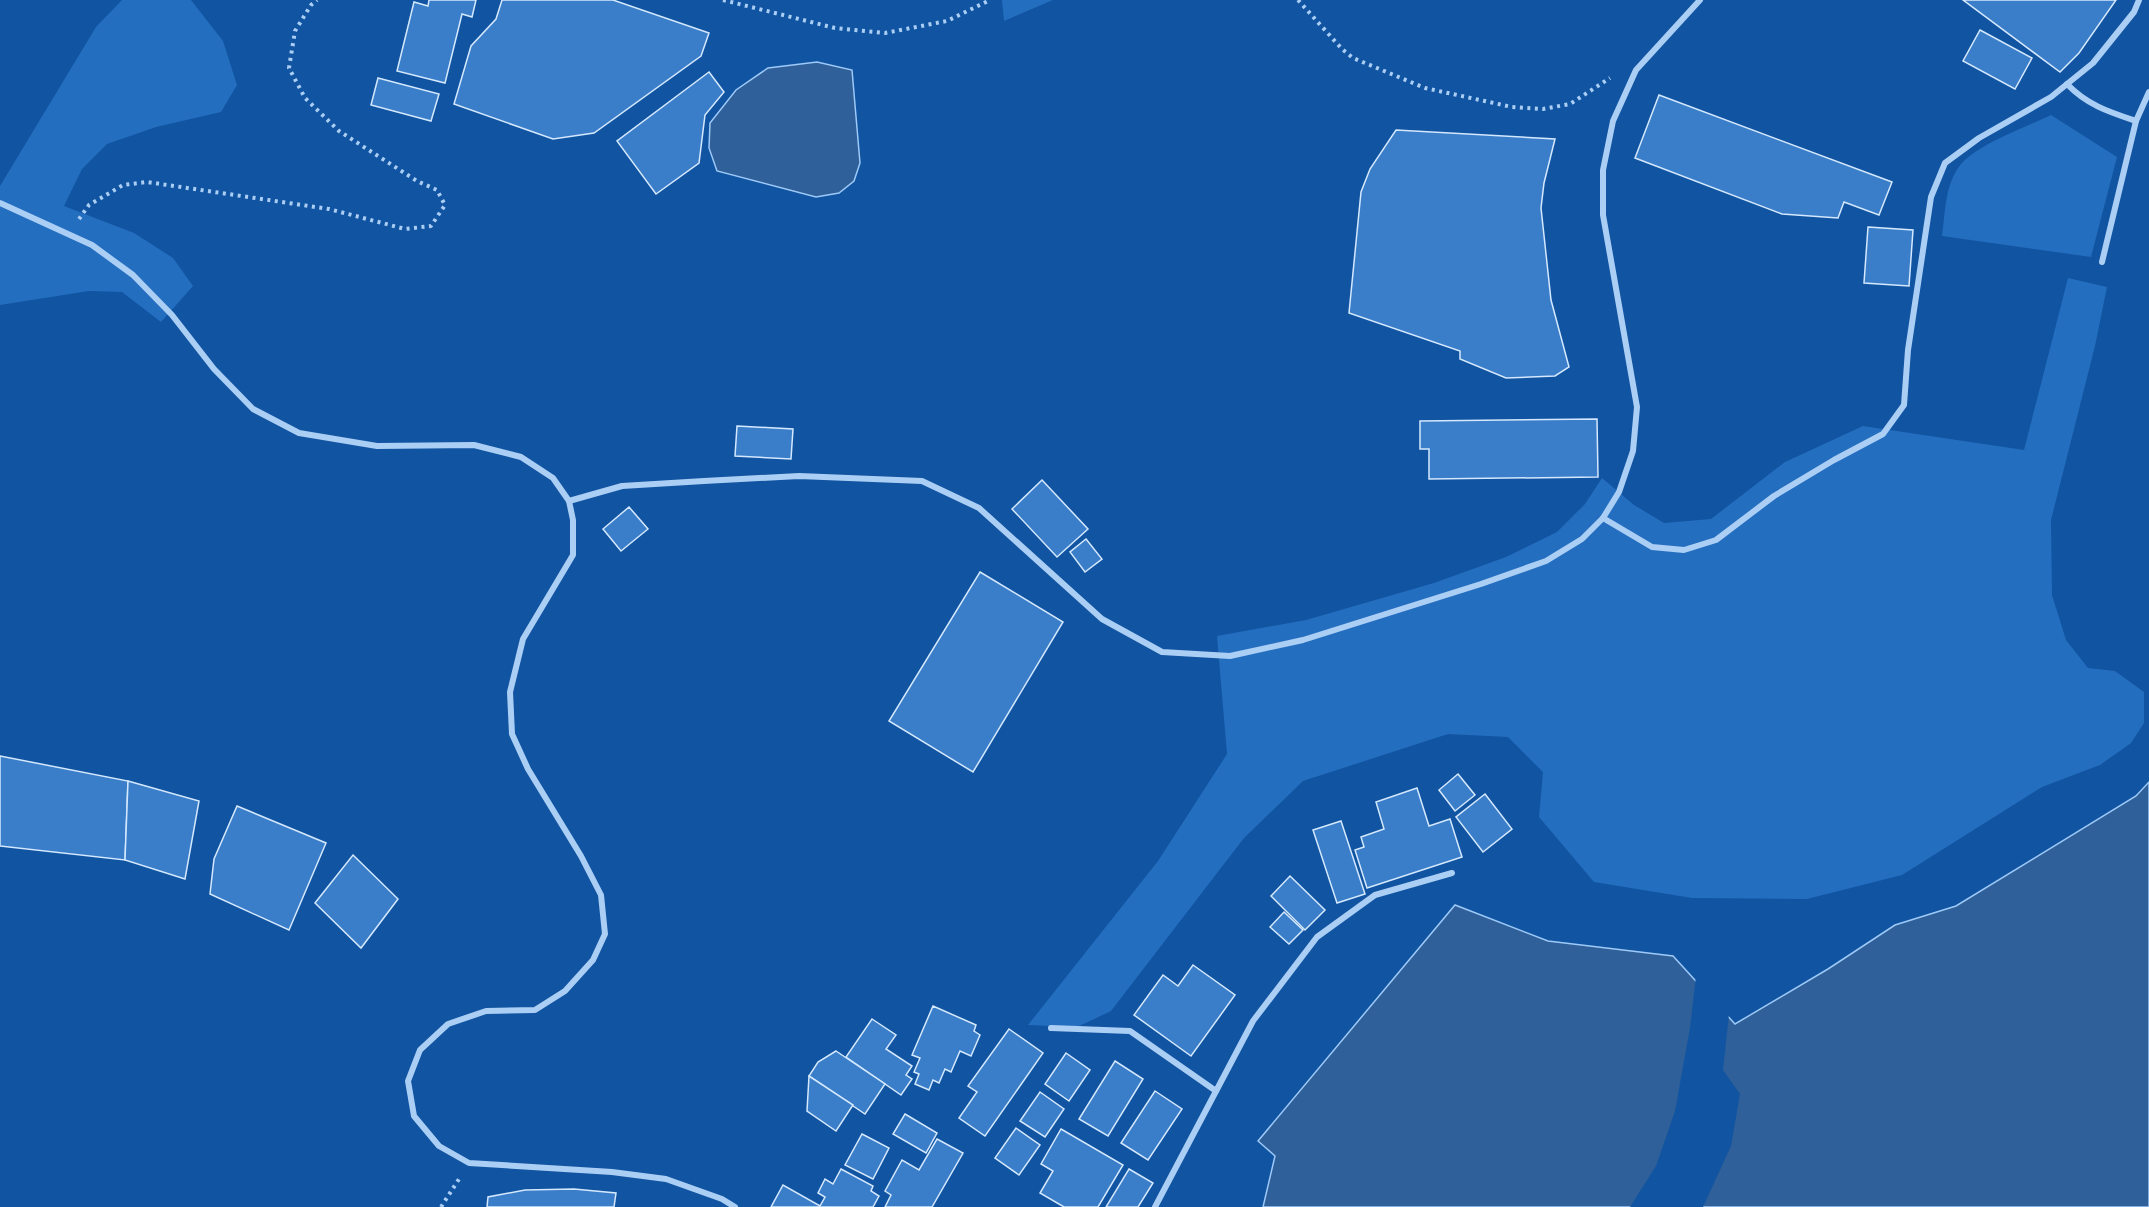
<svg xmlns="http://www.w3.org/2000/svg" width="2149" height="1207" viewBox="0 0 2149 1207" font-family="'Source Sans 3',sans-serif">
  <rect width="100%" height="100%" fill="#1154a1"/>
  <g fill="#246ec0">
    <path d="M 122,0 L 191,0 L 223,41 L 237,85 L 221,112 L 156,127 L 107,144 L 82,169 L 64,206 L 134,233 L 173,258 L 193,286 L 161,322 L 122,292 L 89,291 L 0,305 L 0,186 L 96,27 Z"/>
    <path d="M 1002,0 L 1053,0 L 1004,21 Z"/>
    <path d="M 2051,115 L 2117,157 L 2091,257 L 1942,236 C 1945,214 1945,187 1958,168 C 1972,146 2027,127 2051,115 Z"/>
    <path d="M 2068,278 L 2107,287 L 2095,346 L 2051,520 L 2052,595 L 2066,640 L 2088,668 L 2115,671 L 2144,692 L 2144,723 L 2131,743 L 2100,765 L 2042,787 L 1902,875 L 1807,899 L 1692,898 L 1594,882 L 1539,817 L 1543,772 L 1508,737 L 1448,734 L 1303,781 L 1244,838 L 1111,1011 L 1077,1027 L 1028,1025 L 1158,861 L 1227,754 L 1217,636 L 1306,620 L 1434,583 L 1506,557 L 1557,532 L 1585,504 L 1602,478 L 1634,505 L 1664,523 L 1711,519 L 1785,462 L 1863,426 L 2024,450 Z"/>
  </g>
  <g fill="#306099" stroke="#9dc9f8" stroke-width="1.5">
    <path d="M 817,62 L 852,70 L 860,163 L 854,181 L 839,193 L 816,197 L 717,171 L 709,148 L 710,123 L 736,90 L 768,68 Z"/>
    <path d="M 2149,782 L 2149,1207 L 1263,1207 L 1275,1156 L 1258,1141 L 1455,905 L 1548,941 L 1673,956 L 1735,1024 L 1828,969 L 1895,925 L 1956,906 L 2136,796 Z"/>
  </g>
  <path fill="#1154a1" d="M 1696,976 L 1729,1014 L 1723,1070 L 1740,1094 L 1731,1146 L 1703,1207 L 1630,1207 L 1656,1166 L 1675,1111 L 1690,1028 Z"/>
  <g fill="#3a7dc8" stroke="#d4e8fe" stroke-width="1.5">
    <path d="M 429,0 L 476,0 L 472,17 L 462,14 L 445,83 L 397,71 L 414,2 L 428,6 Z"/>
    <path d="M 502,0 L 613,0 L 709,33 L 701,56 L 594,133 L 553,139 L 454,104 L 471,46 L 496,19 Z"/>
    <path d="M 1963,0 L 2116,0 L 2079,53 L 2060,72 Z"/>
    <path d="M 1980,30 L 2032,58 L 2015,89 L 1963,61 Z"/>
    <path d="M 709,72 L 724,92 L 705,115 L 699,163 L 656,194 L 617,141 Z"/>
    <path d="M 378,78 L 439,94 L 431,121 L 371,105 Z"/>
    <path d="M 1659,95 L 1892,182 L 1879,215 L 1844,202 L 1838,218 L 1782,214 L 1635,158 Z"/>
    <path d="M 1396,130 L 1555,139 L 1544,183 L 1541,208 L 1551,300 L 1569,367 L 1555,376 L 1506,378 L 1460,359 L 1460,351 L 1349,313 L 1361,192 L 1370,169 Z"/>
    <path d="M 1868,227 L 1913,230 L 1909,286 L 1864,283 Z"/>
    <path d="M 1597,419 L 1598,477 L 1429,479 L 1429,449 L 1420,449 L 1420,421 Z"/>
    <path d="M 737,426 L 793,429 L 791,459 L 735,456 Z"/>
    <path d="M 1042,480 L 1088,529 L 1057,557 L 1012,509 Z"/>
    <path d="M 629,507 L 648,529 L 621,551 L 603,529 Z"/>
    <path d="M 1086,539 L 1102,559 L 1085,572 L 1070,552 Z"/>
    <path d="M 980,572 L 1063,622 L 973,772 L 889,721 Z"/>
    <path d="M 0,756 L 128,781 L 125,860 L 0,846 Z"/>
    <path d="M 1458,774 L 1475,795 L 1455,811 L 1439,790 Z"/>
    <path d="M 128,781 L 199,801 L 185,879 L 125,860 Z"/>
    <path d="M 1417,788 L 1429,826 L 1450,819 L 1462,857 L 1367,888 L 1355,850 L 1364,847 L 1361,837 L 1384,829 L 1376,802 Z"/>
    <path d="M 1485,794 L 1512,829 L 1483,852 L 1456,817 Z"/>
    <path d="M 237,806 L 326,843 L 289,930 L 210,894 L 214,859 Z"/>
    <path d="M 1341,821 L 1365,894 L 1337,903 L 1313,830 Z"/>
    <path d="M 353,855 L 398,899 L 361,948 L 315,903 Z"/>
    <path d="M 1290,876 L 1325,910 L 1305,930 L 1271,896 Z"/>
    <path d="M 1284,912 L 1303,930 L 1289,944 L 1270,927 Z"/>
    <path d="M 1193,965 L 1235,995 L 1191,1056 L 1134,1015 L 1163,975 L 1178,986 Z"/>
    <path d="M 933,1006 L 976,1025 L 974,1031 L 980,1035 L 971,1056 L 960,1051 L 951,1072 L 945,1069 L 939,1083 L 933,1080 L 929,1090 L 915,1084 L 919,1074 L 914,1072 L 920,1058 L 912,1055 Z"/>
    <path d="M 872,1019 L 896,1035 L 886,1049 L 912,1066 L 906,1075 L 912,1079 L 901,1095 L 846,1057 Z"/>
    <path d="M 1009,1029 L 1043,1053 L 985,1136 L 959,1118 L 977,1092 L 968,1086 Z"/>
    <path d="M 836,1051 L 885,1084 L 865,1114 L 809,1076 L 818,1062 Z"/>
    <path d="M 1066,1053 L 1090,1070 L 1069,1101 L 1045,1084 Z"/>
    <path d="M 1115,1061 L 1143,1079 L 1108,1136 L 1079,1119 Z"/>
    <path d="M 809,1076 L 853,1105 L 836,1131 L 807,1111 Z"/>
    <path d="M 1155,1091 L 1182,1109 L 1148,1160 L 1121,1143 Z"/>
    <path d="M 1040,1092 L 1064,1109 L 1045,1137 L 1020,1121 Z"/>
    <path d="M 905,1114 L 937,1133 L 926,1153 L 893,1134 Z"/>
    <path d="M 1016,1128 L 1040,1145 L 1019,1175 L 995,1158 Z"/>
    <path d="M 1061,1129 L 1123,1165 L 1098,1207 L 1064,1207 L 1040,1193 L 1053,1171 L 1041,1164 Z"/>
    <path d="M 862,1134 L 889,1148 L 873,1179 L 845,1165 Z"/>
    <path d="M 937,1139 L 963,1153 L 932,1207 L 885,1207 L 891,1195 L 885,1191 L 902,1160 L 919,1170 Z"/>
    <path d="M 841,1169 L 873,1186 L 871,1191 L 879,1196 L 873,1207 L 771,1207 L 783,1185 L 820,1206 L 825,1197 L 818,1193 L 825,1179 L 833,1184 Z"/>
    <path d="M 1129,1169 L 1153,1183 L 1138,1207 L 1106,1207 Z"/>
    <path d="M 574,1189 L 616,1193 L 614,1207 L 487,1207 L 488,1197 L 525,1190 Z"/>
  </g>
  <g fill="none" stroke-linecap="round" stroke-linejoin="round">
    <g stroke="#abcef5" stroke-width="4" stroke-dasharray="3 4.5" stroke-linecap="butt">
      <path d="M 723,0 L 835,28 L 885,33 L 947,21 L 990,0"/>
      <path d="M 1298,0 L 1342,49 L 1353,58 L 1425,88 L 1512,107 L 1543,109 L 1570,104 L 1610,78"/>
      <path d="M 79,219 L 89,205 L 123,185 L 147,182 L 329,209 L 405,229 L 431,226 L 445,205 L 437,190 L 417,181 L 339,131 L 305,98 L 289,68 L 295,31 L 311,5 L 317,0"/>
      <path d="M 441,1207 L 459,1179"/>
    </g>
    <g stroke="#abcef5" stroke-width="6">
      <path d="M 2067,84 C 2087,105 2109,112 2136,121"/>
      <path d="M 0,203 L 92,245 L 133,275 L 172,315 L 214,369 L 253,409 L 299,433 L 377,446 L 474,445 L 521,457 L 553,478 L 569,501 L 573,520 L 573,555 L 523,639 L 510,692 L 512,734 L 528,769 L 581,856 L 601,895 L 605,934 L 593,960 L 565,991 L 535,1010 L 486,1011 L 448,1024 L 420,1050 L 408,1081 L 414,1116 L 439,1146 L 469,1163 L 612,1172 L 666,1179 L 722,1199 L 735,1207"/>
      <path d="M 2102,262 L 2136,121 L 2149,92"/>
      <path d="M 569,501 L 622,486 L 704,481 L 799,476 L 922,481 L 979,508 L 1102,619 L 1162,652 L 1230,656 L 1303,640 L 1481,584 L 1546,561 L 1582,539 L 1603,518 L 1619,492 L 1633,451 L 1637,407 L 1603,215 L 1603,170 L 1613,121 L 1636,70 L 1700,0"/>
      <path d="M 1603,518 L 1652,547 L 1684,550 L 1716,540 L 1774,496 L 1834,460 L 1883,434 L 1904,405 L 1908,350 L 1931,197 L 1945,163 L 1979,138 L 2051,97 L 2093,63 L 2134,12 L 2139,0"/>
      <path d="M 1051,1028 L 1130,1031 L 1216,1091"/>
      <path d="M 1155,1207 L 1253,1021 L 1317,937 L 1375,895 L 1452,873"/>
    </g>
  </g>
</svg>
